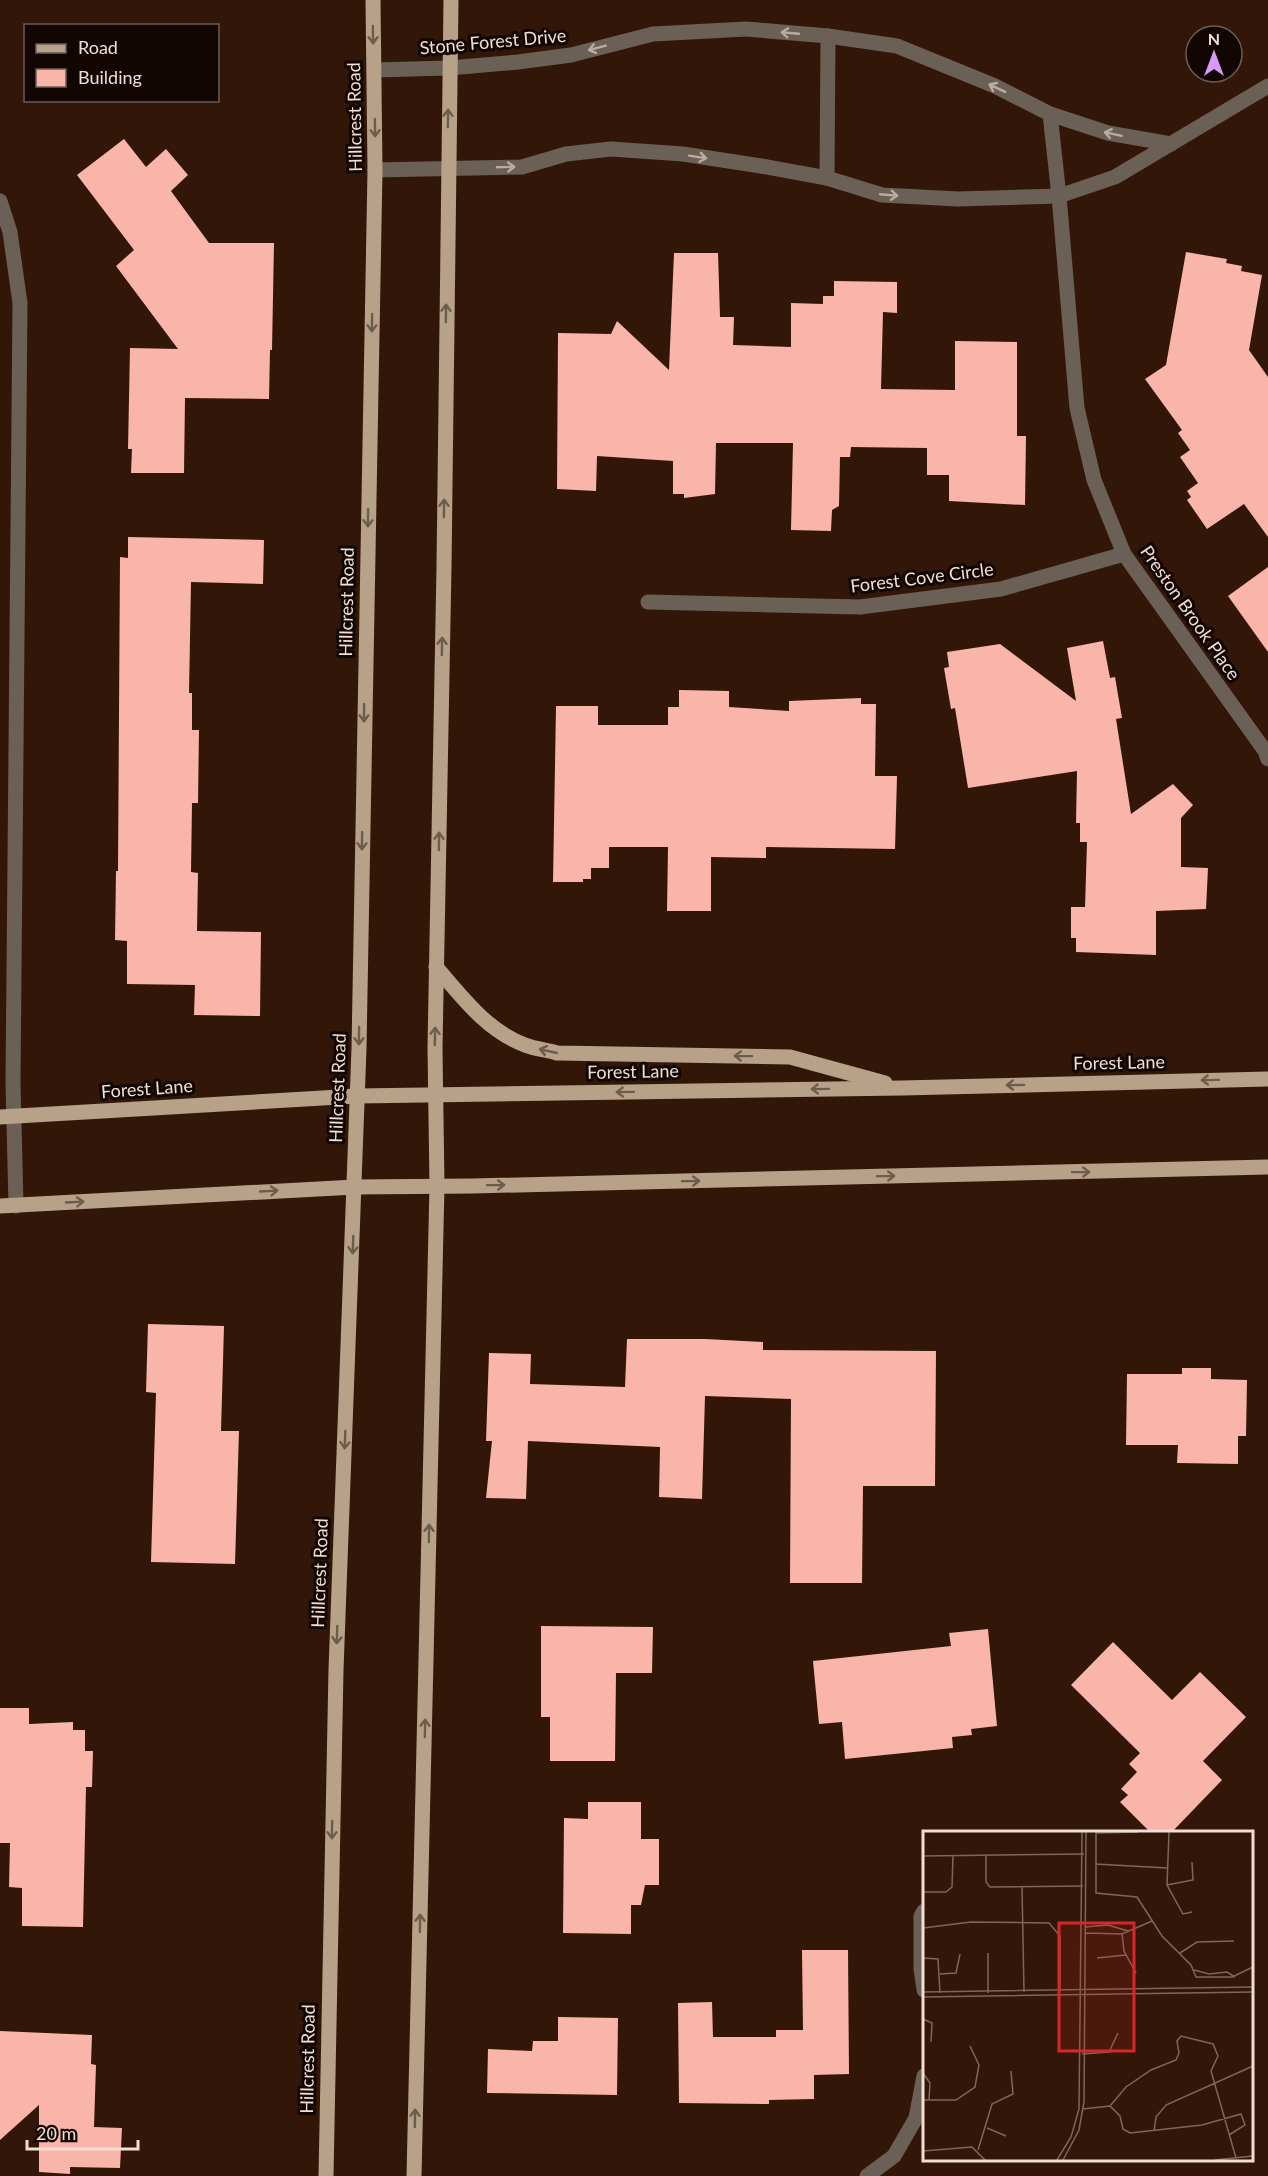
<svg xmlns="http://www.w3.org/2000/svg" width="1268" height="2176" viewBox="0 0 1268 2176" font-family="Lato,sans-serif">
  <rect width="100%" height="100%" fill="#321708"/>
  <g fill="#f9b5a9">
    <path d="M 124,139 L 146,167 L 166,149 L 188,175 L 171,191 L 209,243 L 274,243 L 272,350 L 270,350 L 269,399 L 185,398 L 184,473 L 131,473 L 132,449 L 128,449 L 130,348 L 178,349 L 116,266 L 134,250 L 77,175 Z"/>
    <path d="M 1186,252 L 1227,259 L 1226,263 L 1242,266 L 1241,271 L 1262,275 L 1249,350 L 1268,377 L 1268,537 L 1244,504 L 1207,529 L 1187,500 L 1191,497 L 1187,491 L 1198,483 L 1180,457 L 1190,450 L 1178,433 L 1182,430 L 1145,379 L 1166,365 Z"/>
    <path d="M 674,253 L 718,253 L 720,317 L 734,317 L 733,345 L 791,347 L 791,303 L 823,304 L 823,296 L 834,296 L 834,281 L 897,282 L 897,313 L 883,312 L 881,389 L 955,390 L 955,341 L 1017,342 L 1017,436 L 1026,436 L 1025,505 L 949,501 L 949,475 L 927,475 L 927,448 L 851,447 L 850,457 L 840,457 L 839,506 L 832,510 L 831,531 L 791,530 L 793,443 L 716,443 L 715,494 L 684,498 L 684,494 L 673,494 L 673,461 L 597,456 L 596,491 L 557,489 L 558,333 L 611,334 L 617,321 L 669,370 Z"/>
    <path d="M 128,537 L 264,540 L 263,584 L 191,582 L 189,693 L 192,693 L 192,730 L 199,730 L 198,803 L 192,803 L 191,872 L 198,873 L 197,931 L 261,932 L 260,1016 L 194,1015 L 195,985 L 127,984 L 127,941 L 115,940 L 116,871 L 118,871 L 120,557 L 128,558 Z"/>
    <path d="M 1268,567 L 1268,652 L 1228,596 Z"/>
    <path d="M 1103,641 L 1110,678 L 1115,677 L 1122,718 L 1116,719 L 1131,814 L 1173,784 L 1193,805 L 1181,818 L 1181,867 L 1208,868 L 1206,909 L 1156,911 L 1156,955 L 1076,952 L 1076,938 L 1071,938 L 1071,907 L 1085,907 L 1087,842 L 1080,842 L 1080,823 L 1076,823 L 1077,771 L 968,788 L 955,708 L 951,709 L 944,668 L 949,667 L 947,652 L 1000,644 L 1076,701 L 1067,648 Z"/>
    <path d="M 679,690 L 729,691 L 729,707 L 789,711 L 789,701 L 861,698 L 861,704 L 876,704 L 875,776 L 897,776 L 895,849 L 766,847 L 766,858 L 711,857 L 711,911 L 667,911 L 668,847 L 609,847 L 609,868 L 591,868 L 591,879 L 583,879 L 583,882 L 553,882 L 556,706 L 598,706 L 598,725 L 668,725 L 668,707 L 679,707 Z"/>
    <path d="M 148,1324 L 224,1326 L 221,1431 L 239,1431 L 235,1564 L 151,1562 L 156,1393 L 146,1392 Z"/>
    <path d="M 627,1339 L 705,1339 L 763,1342 L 763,1350 L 936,1351 L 935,1486 L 863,1486 L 862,1583 L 790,1583 L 791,1399 L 705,1396 L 702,1499 L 659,1497 L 660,1447 L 528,1441 L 526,1499 L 486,1498 L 492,1441 L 486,1441 L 489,1353 L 531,1354 L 530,1384 L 625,1387 Z"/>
    <path d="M 1182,1368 L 1211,1368 L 1211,1379 L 1247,1380 L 1246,1436 L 1238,1436 L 1238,1464 L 1177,1463 L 1178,1445 L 1126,1445 L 1127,1374 L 1182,1374 Z"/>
    <path d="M 541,1626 L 653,1627 L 652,1673 L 616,1673 L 615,1761 L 550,1761 L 550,1717 L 541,1717 Z"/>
    <path d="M 988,1629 L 997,1726 L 971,1729 L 972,1735 L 952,1737 L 953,1748 L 845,1759 L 842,1722 L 819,1724 L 813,1661 L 951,1646 L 949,1633 Z"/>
    <path d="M 1113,1642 L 1172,1700 L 1200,1672 L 1246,1717 L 1203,1761 L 1222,1780 L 1171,1833 L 1151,1833 L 1120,1802 L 1128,1795 L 1121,1789 L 1137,1772 L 1129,1764 L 1140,1753 L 1071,1685 Z"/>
    <path d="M 0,1708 L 29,1708 L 29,1724 L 73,1722 L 73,1730 L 85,1730 L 85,1751 L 93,1751 L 92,1787 L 86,1787 L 83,1927 L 22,1926 L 22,1888 L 9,1887 L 10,1843 L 0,1843 Z"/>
    <path d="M 588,1802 L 641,1802 L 641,1839 L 659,1839 L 659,1885 L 645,1885 L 641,1905 L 631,1905 L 631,1934 L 563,1933 L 564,1818 L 588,1819 Z"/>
    <path d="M 802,1950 L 848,1950 L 849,2074 L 814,2075 L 814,2099 L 769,2100 L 769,2104 L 679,2103 L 678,2003 L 712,2002 L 713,2037 L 776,2037 L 776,2030 L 803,2030 Z"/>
    <path d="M 558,2017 L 618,2018 L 617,2095 L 487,2093 L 488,2049 L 532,2051 L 533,2041 L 558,2041 Z"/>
    <path d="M 0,2031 L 92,2035 L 91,2064 L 96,2065 L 94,2127 L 122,2128 L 120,2168 L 70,2167 L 70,2174 L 39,2172 L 39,2105 L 0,2140 Z"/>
  </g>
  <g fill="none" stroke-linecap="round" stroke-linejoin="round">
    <g stroke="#6b6055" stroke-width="15">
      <path d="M 374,70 L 449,68 L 518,62 L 571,55 L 653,34 L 746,29 L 828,36 L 897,46 L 995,86 L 1050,114 L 1108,133 L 1171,144"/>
      <path d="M 1050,114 L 1059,196 L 1077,408 L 1094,480 L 1124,554 L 1265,751 L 1268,759"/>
      <path d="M 375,170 L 522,167 L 566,154 L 611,149 L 683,154 L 761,166 L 827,178 L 882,195 L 958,199 L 1059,196 L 1115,177 L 1268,86"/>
      <path d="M 827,178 L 828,36"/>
      <path d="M 0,201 L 10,232 L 20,303 L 13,1083 L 16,1206"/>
      <path d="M 648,602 L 860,607 L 1001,589 L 1124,554"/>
      <path d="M 924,1911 L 921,1916 L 921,1969 L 924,1990"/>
      <path d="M 867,2176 L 894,2156 L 916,2118 L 924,2076"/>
    </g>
    <g stroke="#b8a189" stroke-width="15">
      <path d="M 436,967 C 462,997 487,1031 525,1045 C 535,1049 547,1050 557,1053 L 790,1057 L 885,1083"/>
      <path d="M 0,1117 L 357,1096 L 902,1088 L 1268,1079"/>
      <path d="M 0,1206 L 355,1187 L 473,1186 L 1268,1167"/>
      <path d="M 326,2176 L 336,1670 L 359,1048 L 375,170 L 373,0"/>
      <path d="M 414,2176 L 437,1186 L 435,1048 L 444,567 L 451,0"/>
    </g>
  </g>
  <defs><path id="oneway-shaft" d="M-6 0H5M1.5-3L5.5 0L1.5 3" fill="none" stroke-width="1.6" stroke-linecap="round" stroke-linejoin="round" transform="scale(1.5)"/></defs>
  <g stroke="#bbaca1">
    <use href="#oneway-shaft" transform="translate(790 33) rotate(-175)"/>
    <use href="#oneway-shaft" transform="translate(597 48) rotate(165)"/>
    <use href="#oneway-shaft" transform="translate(997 88) rotate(-155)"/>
    <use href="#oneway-shaft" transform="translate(1113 134) rotate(-168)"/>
    <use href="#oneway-shaft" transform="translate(698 157) rotate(9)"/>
    <use href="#oneway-shaft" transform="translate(506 167) rotate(-2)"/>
    <use href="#oneway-shaft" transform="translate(889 195) rotate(5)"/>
  </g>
  <g stroke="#6d5b4c">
    <use href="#oneway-shaft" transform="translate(373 35) rotate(89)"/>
    <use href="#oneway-shaft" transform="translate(448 118) rotate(-89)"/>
    <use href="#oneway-shaft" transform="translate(375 128) rotate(89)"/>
    <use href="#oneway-shaft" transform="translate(446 313) rotate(-89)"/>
    <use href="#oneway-shaft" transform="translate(372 323) rotate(91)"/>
    <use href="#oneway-shaft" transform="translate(444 508) rotate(-89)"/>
    <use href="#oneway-shaft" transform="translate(368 518) rotate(91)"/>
    <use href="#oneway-shaft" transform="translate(442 646) rotate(-89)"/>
    <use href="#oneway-shaft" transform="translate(364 713) rotate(91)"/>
    <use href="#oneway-shaft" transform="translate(362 841) rotate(91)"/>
    <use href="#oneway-shaft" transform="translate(439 841) rotate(-89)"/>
    <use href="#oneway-shaft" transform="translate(359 1036) rotate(91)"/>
    <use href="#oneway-shaft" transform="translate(435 1036) rotate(-89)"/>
    <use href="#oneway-shaft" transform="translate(548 1051) rotate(-167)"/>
    <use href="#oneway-shaft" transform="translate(743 1056) rotate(-179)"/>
    <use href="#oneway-shaft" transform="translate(1210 1080) rotate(179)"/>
    <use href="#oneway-shaft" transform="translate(1015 1085) rotate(179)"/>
    <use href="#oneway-shaft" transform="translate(820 1089) rotate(179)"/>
    <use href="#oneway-shaft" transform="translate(625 1092) rotate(179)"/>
    <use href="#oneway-shaft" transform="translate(1081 1172) rotate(-1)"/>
    <use href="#oneway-shaft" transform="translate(886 1176) rotate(-1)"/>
    <use href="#oneway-shaft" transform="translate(691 1181) rotate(-1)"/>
    <use href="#oneway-shaft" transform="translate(496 1185) rotate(-1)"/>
    <use href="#oneway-shaft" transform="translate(269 1191) rotate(-3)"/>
    <use href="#oneway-shaft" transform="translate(75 1202) rotate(-3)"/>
    <use href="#oneway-shaft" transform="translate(353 1245) rotate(92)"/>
    <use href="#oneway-shaft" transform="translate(345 1440) rotate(92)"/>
    <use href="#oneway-shaft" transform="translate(429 1533) rotate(-89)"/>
    <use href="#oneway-shaft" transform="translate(337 1635) rotate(92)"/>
    <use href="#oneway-shaft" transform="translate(425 1728) rotate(-89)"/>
    <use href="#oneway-shaft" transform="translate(332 1830) rotate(91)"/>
    <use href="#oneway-shaft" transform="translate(420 1923) rotate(-89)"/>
    <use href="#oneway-shaft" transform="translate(415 2118) rotate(-89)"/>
  </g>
  <g text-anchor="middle" stroke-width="6" stroke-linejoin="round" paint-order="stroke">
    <g font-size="18" fill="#f1ded4" stroke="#110602">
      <text transform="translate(493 42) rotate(-5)" y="6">Stone Forest Drive</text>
      <text transform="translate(355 117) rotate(-91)" y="6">Hillcrest Road</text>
      <text transform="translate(922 578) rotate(-7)" y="6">Forest Cove Circle</text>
      <text transform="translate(347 602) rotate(-89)" y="6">Hillcrest Road</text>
      <text transform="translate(1190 613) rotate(55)" y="6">Preston Brook Place</text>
      <text transform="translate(1119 1063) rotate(-1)" y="6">Forest Lane</text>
      <text transform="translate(633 1072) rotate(-1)" y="6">Forest Lane</text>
      <text transform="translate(338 1088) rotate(-88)" y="6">Hillcrest Road</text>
      <text transform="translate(147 1089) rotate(-4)" y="6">Forest Lane</text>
      <text transform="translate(320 1573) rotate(-88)" y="6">Hillcrest Road</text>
      <text transform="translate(308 2059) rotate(-89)" y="6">Hillcrest Road</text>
    </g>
  </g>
  <g transform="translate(923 1831)">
    <rect width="330" height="330" fill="#321708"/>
    <path fill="none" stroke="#7e675a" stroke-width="1.5" d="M 173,1 L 173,62 L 214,66 L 239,105 L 268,134 L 273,146 L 309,146 L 330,136M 246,1 L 244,54 L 260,83 L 269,81M 173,2 L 215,1M 0,25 L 161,23M 63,25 L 63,51 L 67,56 L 160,55M 172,33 L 244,37M 244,54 L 270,49 L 269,31M 99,56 L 101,161M 0,61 L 23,61 L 29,56 L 30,25M 162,96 L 185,94 L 205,100M 0,97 L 48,91 L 126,92 L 137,105 L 137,161M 162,102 L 199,103 L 229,90M 199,102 L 201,120 L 213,142M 257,122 L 274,111 L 311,110M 0,127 L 15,128 L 17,162M 174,127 L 203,124M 271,139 L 286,143 L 304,141 L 312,146M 17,143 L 33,142 L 37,123M 0,161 L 330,156M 65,162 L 65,122M 0,166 L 330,161M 0,188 L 9,192 L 8,211M 159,223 L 186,221 L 195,202M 0,242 L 7,252 L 6,269M 0,269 L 33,269 L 52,256 L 56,234 L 47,215M 187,275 L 197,285 L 200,298 L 207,302 L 279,294 L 318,283 L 322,294 L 306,304M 159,278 L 187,275 L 203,256 L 228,239 L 253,229 L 256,222 L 254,210 L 258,205 L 290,213 L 295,225 L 288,240 L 313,327M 64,297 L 83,305M 231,300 L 233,286 L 243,274 L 330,235M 55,319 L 69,273 L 90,263 L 88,240M 0,320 L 49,316 L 62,329M 134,329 L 148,306 L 156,278 L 159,1M 140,329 L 156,299 L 161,271 L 163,1M 292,329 L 330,325"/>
    <path fill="#d62828" fill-opacity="0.15" stroke="#d62828" stroke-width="3" d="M 136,92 L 211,92 L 211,220 L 136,220 Z"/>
    <rect width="330" height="330" fill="none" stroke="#f1ded4" stroke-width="3"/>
  </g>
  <rect x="24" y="24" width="195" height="78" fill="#110602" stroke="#6b5c56" stroke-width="1.5"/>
  <rect x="36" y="44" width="30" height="9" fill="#b8a189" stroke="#6b5c56" stroke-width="1.5"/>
  <text x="78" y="54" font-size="18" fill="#f1ded4">Road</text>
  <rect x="36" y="69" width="30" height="18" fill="#f9b5a9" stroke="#6b5c56" stroke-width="1.5"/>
  <text x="78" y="84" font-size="18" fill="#f1ded4">Building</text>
  <g transform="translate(1214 54)"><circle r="28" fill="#110602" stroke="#6b5c56" stroke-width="1.5"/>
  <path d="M0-4.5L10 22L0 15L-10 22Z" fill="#d89af8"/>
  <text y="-9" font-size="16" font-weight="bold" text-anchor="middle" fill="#f1ded4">N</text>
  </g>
  <path d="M27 2140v9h111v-9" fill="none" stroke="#f1ded4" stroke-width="3"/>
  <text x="36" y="2140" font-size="18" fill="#f1ded4" stroke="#110602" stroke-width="4.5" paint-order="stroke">20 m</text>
</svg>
